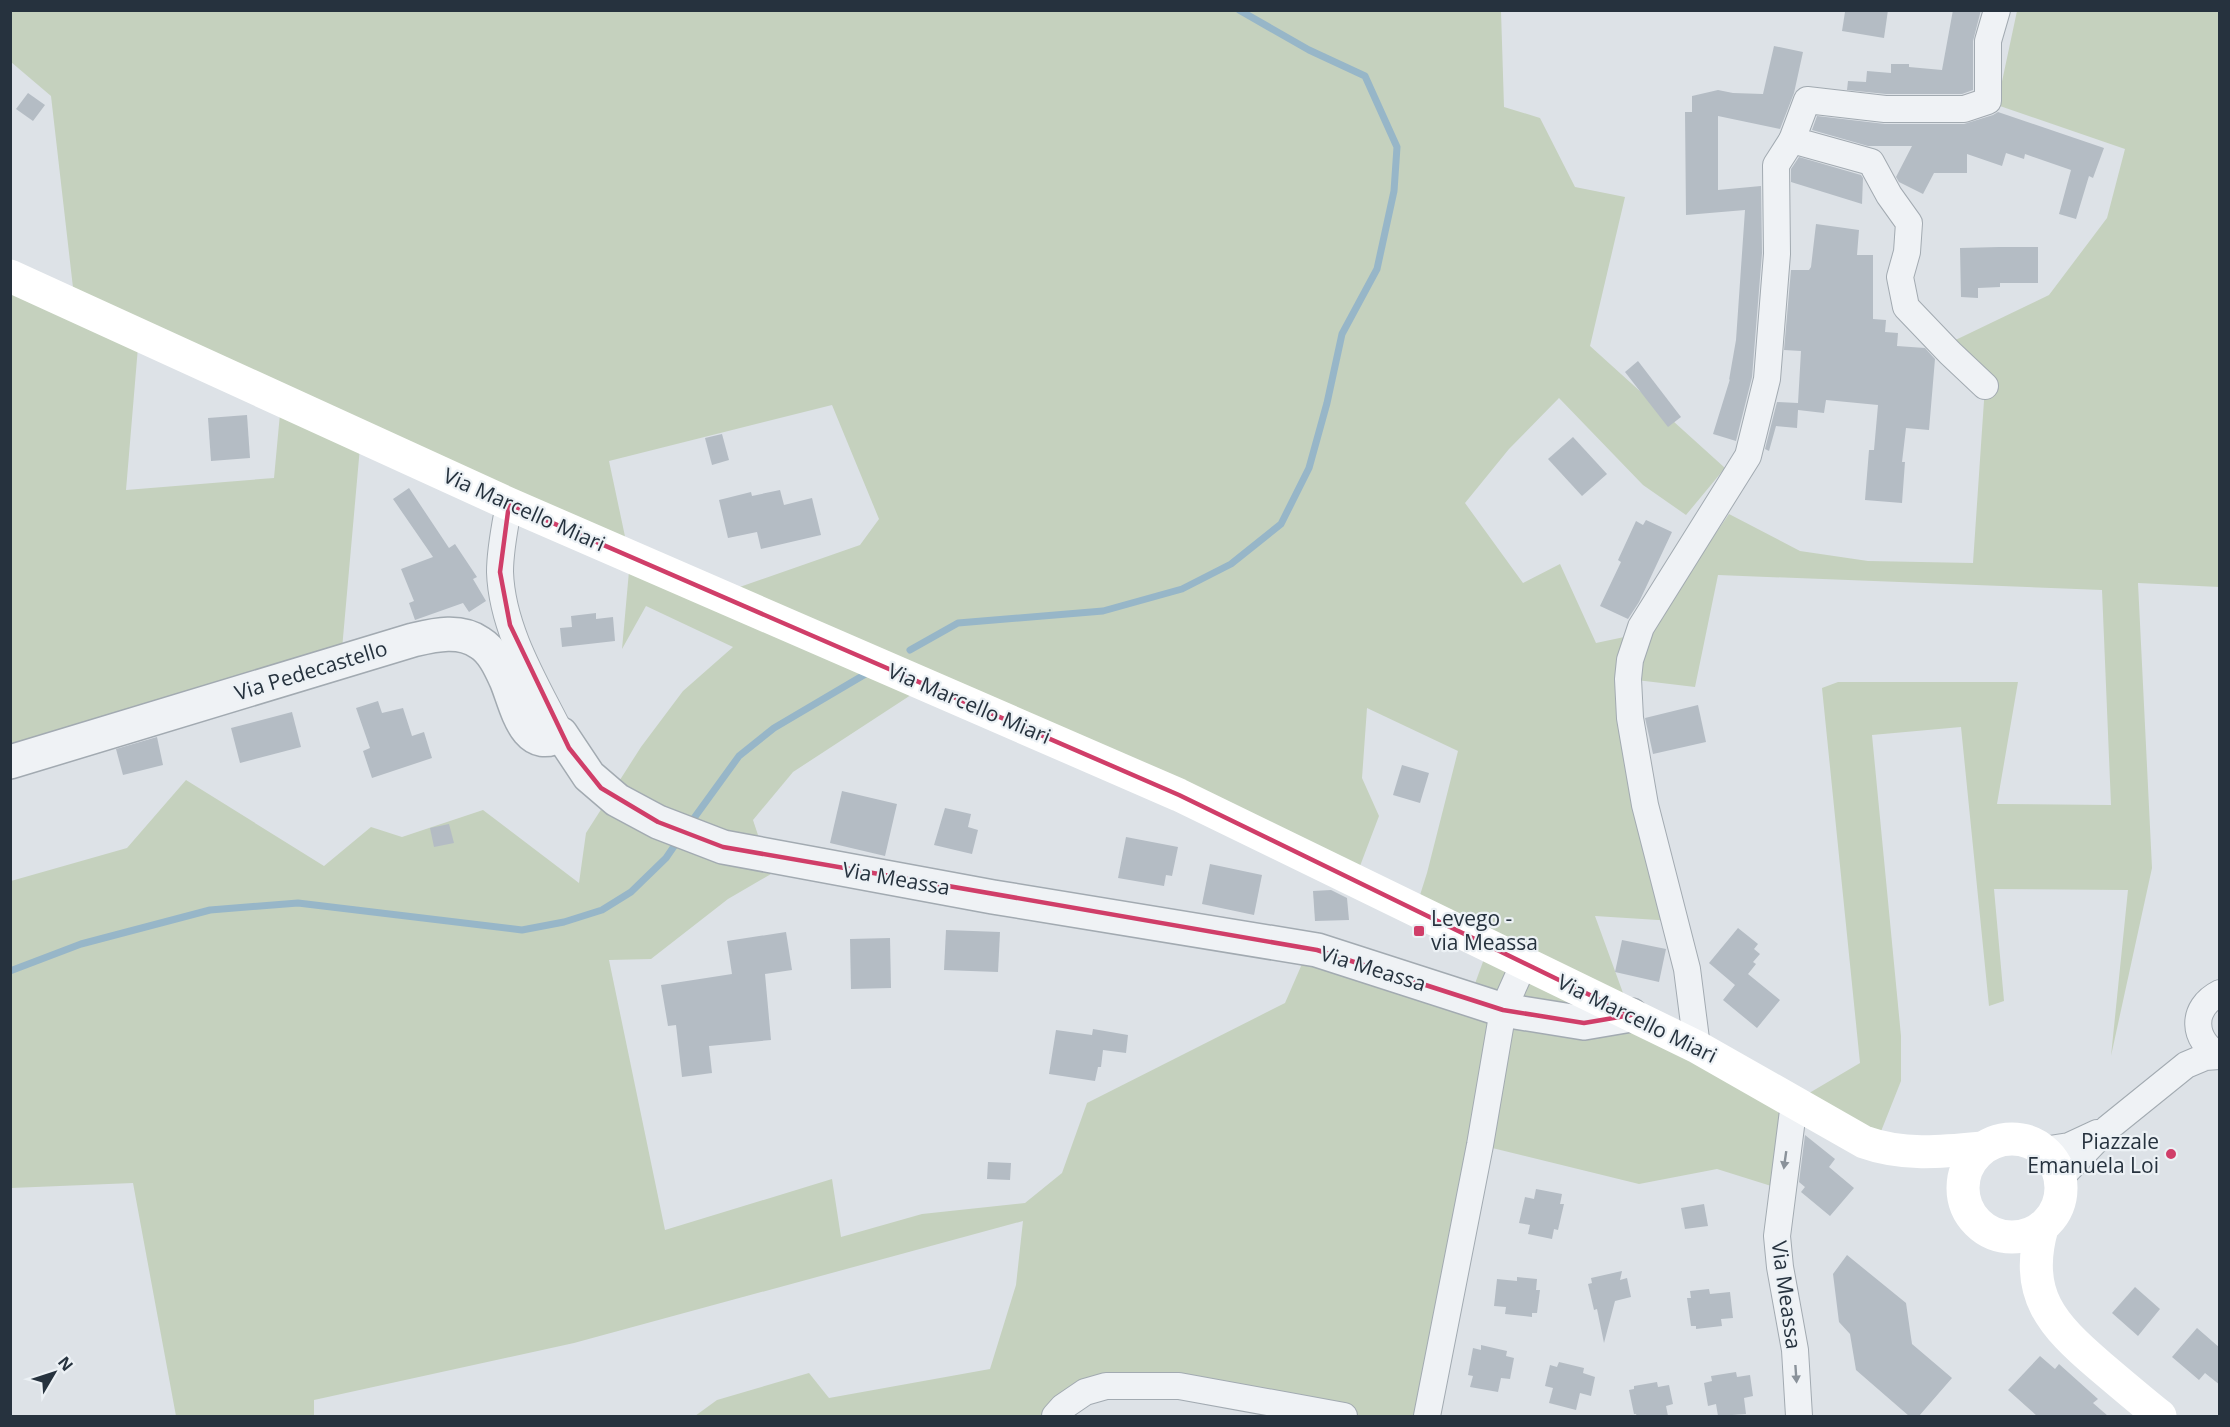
<svg xmlns="http://www.w3.org/2000/svg" width="2230" height="1427" viewBox="0 0 2230 1427" font-family="'Open Sans',sans-serif">
  <rect width="100%" height="100%" fill="#dde2e7"/>
  <path fill="#c5d1be" fill-rule="evenodd" d="M 11,11 L 1501,11 L 1504,107 L 1540,118 L 1575,187 L 1625,197 L 1590,346 L 1725,468 L 1686,515 L 1643,485 L 1559,398 L 1509,449 L 1465,503 L 1523,583 L 1560,564 L 1596,643 L 1648,632 L 1729,514 L 1800,551 L 1868,561 L 1973,563 L 1985,386 L 1943,346 L 2049,295 L 2107,218 L 2125,149 L 1997,105 L 2017,11 L 2219,11 L 2219,587 L 2138,583 L 2152,868 L 2111,1056 L 2128,890 L 1994,889 L 2004,1001 L 1989,1006 L 1961,727 L 1872,735 L 1901,1036 L 1901,1081 L 1874,1149 L 1794,1103 L 1784,1190 L 1717,1169 L 1639,1184 L 1480,1145 L 1427,1416 L 1344,1416 L 1108,1388 L 1065,1416 L 695,1416 L 717,1400 L 809,1373 L 829,1398 L 990,1369 L 1016,1285 L 1023,1221 L 574,1343 L 314,1400 L 314,1416 L 176,1416 L 133,1183 L 11,1188 L 11,881 L 127,848 L 186,780 L 324,866 L 371,827 L 402,837 L 483,810 L 579,883 L 586,833 L 641,747 L 683,691 L 733,647 L 646,606 L 622,649 L 630,560 L 360,447 L 342,649 L 11,751 L 11,276 L 75,305 L 51,96 L 11,62 ZM 139,335 L 281,403 L 274,478 L 126,490 ZM 832,405 L 879,519 L 860,545 L 711,597 L 630,560 L 609,461 ZM 1718,575 L 2102,590 L 2111,805 L 1997,804 L 2018,682 L 1838,682 L 1822,688 L 1860,1063 L 1794,1102 L 1631,1015 L 1595,916 L 1674,921 L 1628,679 L 1695,687 ZM 917,691 L 1352,887 L 1379,816 L 1362,778 L 1367,708 L 1458,751 L 1427,873 L 1414,914 L 1488,948 L 1469,1000 L 1305,957 L 1285,1003 L 1087,1103 L 1062,1173 L 1025,1203 L 922,1214 L 841,1237 L 832,1179 L 665,1230 L 609,960 L 651,959 L 728,899 L 771,874 L 753,820 L 793,772 Z"/>
  <g fill="none" stroke-linecap="round" stroke-linejoin="round">
    <g stroke="#97b6c8" stroke-width="7">
      <path d="M 910,650 L 958,623 L 1103,611 L 1182,589 L 1231,564 L 1281,524 L 1309,468 L 1327,403 L 1342,334 L 1377,269 L 1394,191 L 1397,147 L 1365,76 L 1309,50 L 1239,10"/>
      <path d="M 689,825 L 739,756 L 774,728 L 869,672"/>
      <path d="M 10,971 L 81,944 L 210,910 L 298,903 L 522,930 L 564,922 L 602,910 L 631,892 L 666,858 L 679,839"/>
    </g>
  </g>
  <g fill="#b4bcc4">
    <path d="M 1850,10 L 1888,10 L 1884,38 L 1842,31 L 1845,12 L 1849,12 Z"/>
    <path d="M 1953,10 L 1981,10 L 1973,41 L 1973,90 L 1962,94 L 1886,94 L 1847,90 L 1848,81 L 1866,82 L 1867,71 L 1891,73 L 1891,64 L 1909,64 L 1909,67 L 1942,70 Z"/>
    <path d="M 1774,46 L 1803,52 L 1794,93 L 1780,129 L 1718,116 L 1718,190 L 1761,186 L 1762,253 L 1752,377 L 1736,441 L 1713,434 L 1730,379 L 1729,380 L 1736,340 L 1745,210 L 1686,215 L 1685,112 L 1692,112 L 1692,96 L 1718,90 L 1733,93 L 1763,94 Z"/>
    <path d="M 28,93 L 45,105 L 33,121 L 16,109 Z"/>
    <path d="M 1998,112 L 2104,148 L 2093,178 L 2089,176 L 2076,219 L 2059,214 L 2071,170 L 2025,154 L 2024,159 L 2006,153 L 2002,166 L 1967,154 L 1967,173 L 1934,173 L 1923,194 L 1899,182 L 1896,177 L 1912,146 L 1868,146 L 1812,130 L 1817,116 L 1885,124 L 1964,124 L 1993,115 Z"/>
    <path d="M 1799,157 L 1861,175 L 1863,178 L 1862,204 L 1791,182 L 1791,169 Z"/>
    <path d="M 1816,224 L 1859,230 L 1857,255 L 1873,255 L 1873,319 L 1886,320 L 1885,332 L 1898,333 L 1897,346 L 1925,348 L 1935,359 L 1929,430 L 1906,428 L 1902,462 L 1905,462 L 1902,503 L 1865,500 L 1869,450 L 1874,450 L 1878,405 L 1826,400 L 1824,413 L 1798,410 L 1797,428 L 1776,426 L 1769,451 L 1765,449 L 1777,402 L 1798,403 L 1801,351 L 1784,350 L 1791,270 L 1809,270 L 1811,267 Z"/>
    <path d="M 1999,247 L 2038,247 L 2038,283 L 2000,283 L 2000,287 L 1978,288 L 1978,298 L 1961,297 L 1960,248 Z"/>
    <path d="M 1638,361 L 1681,417 L 1668,427 L 1625,372 Z"/>
    <path d="M 247,415 L 250,458 L 211,461 L 208,418 Z"/>
    <path d="M 722,434 L 729,460 L 712,465 L 705,438 Z"/>
    <path d="M 1573,437 L 1607,474 L 1582,496 L 1548,459 Z"/>
    <path d="M 409,488 L 449,548 L 455,544 L 477,577 L 473,579 L 486,601 L 469,612 L 463,603 L 415,620 L 409,603 L 414,601 L 401,569 L 433,557 L 393,499 Z"/>
    <path d="M 780,490 L 784,505 L 812,498 L 821,535 L 761,549 L 757,532 L 728,538 L 719,500 L 751,492 L 752,496 Z"/>
    <path d="M 1646,520 L 1672,532 L 1639,602 L 1628,619 L 1600,606 L 1621,562 L 1618,560 L 1636,521 L 1643,525 Z"/>
    <path d="M 596,613 L 596,619 L 613,617 L 615,641 L 562,647 L 560,628 L 572,627 L 571,616 Z"/>
    <path d="M 378,701 L 382,713 L 403,708 L 412,736 L 424,732 L 432,758 L 372,778 L 363,751 L 370,748 L 356,708 Z"/>
    <path d="M 1698,705 L 1706,742 L 1653,754 L 1645,718 Z"/>
    <path d="M 292,712 L 301,747 L 240,763 L 231,728 Z"/>
    <path d="M 157,737 L 163,765 L 123,775 L 116,749 Z"/>
    <path d="M 1402,765 L 1429,773 L 1420,803 L 1393,795 Z"/>
    <path d="M 842,791 L 897,804 L 885,856 L 830,843 Z"/>
    <path d="M 945,808 L 971,814 L 968,827 L 978,830 L 972,854 L 934,845 Z"/>
    <path d="M 449,824 L 454,843 L 434,847 L 430,828 Z"/>
    <path d="M 1126,837 L 1178,847 L 1172,876 L 1166,875 L 1164,886 L 1118,878 Z"/>
    <path d="M 1210,864 L 1262,875 L 1254,915 L 1202,904 Z"/>
    <path d="M 1331,890 L 1347,898 L 1349,920 L 1315,921 L 1313,891 Z"/>
    <path d="M 1738,928 L 1758,944 L 1754,949 L 1760,954 L 1753,962 L 1756,964 L 1748,974 L 1780,1000 L 1757,1028 L 1723,1000 L 1735,985 L 1709,963 Z"/>
    <path d="M 946,930 L 1000,932 L 998,972 L 944,970 Z"/>
    <path d="M 786,932 L 792,970 L 765,974 L 771,1040 L 709,1046 L 712,1073 L 682,1077 L 676,1025 L 668,1026 L 661,985 L 732,974 L 727,941 Z"/>
    <path d="M 890,938 L 891,988 L 851,989 L 850,939 Z"/>
    <path d="M 1622,940 L 1666,949 L 1659,982 L 1615,972 Z"/>
    <path d="M 1093,1029 L 1128,1035 L 1126,1053 L 1103,1050 L 1101,1067 L 1098,1067 L 1095,1081 L 1049,1074 L 1056,1030 L 1092,1035 Z"/>
    <path d="M 1805,1135 L 1835,1159 L 1829,1167 L 1854,1188 L 1830,1216 L 1801,1192 L 1805,1187 L 1799,1182 Z"/>
    <path d="M 988,1162 L 1011,1163 L 1010,1180 L 987,1179 Z"/>
    <path d="M 1536,1189 L 1562,1194 L 1560,1204 L 1564,1204 L 1558,1230 L 1554,1229 L 1552,1239 L 1528,1234 L 1530,1225 L 1519,1223 L 1525,1197 L 1534,1199 Z"/>
    <path d="M 1704,1204 L 1708,1226 L 1685,1229 L 1681,1208 Z"/>
    <path d="M 1847,1255 L 1906,1303 L 1912,1344 L 1952,1378 L 1919,1416 L 1909,1416 L 1856,1370 L 1850,1334 L 1839,1322 L 1833,1274 Z"/>
    <path d="M 1622,1271 L 1620,1280 L 1627,1278 L 1631,1297 L 1615,1301 L 1604,1343 L 1597,1309 L 1594,1310 L 1588,1284 L 1592,1283 L 1591,1278 Z"/>
    <path d="M 1517,1277 L 1537,1279 L 1536,1290 L 1540,1290 L 1537,1313 L 1532,1313 L 1532,1317 L 1505,1314 L 1506,1307 L 1494,1306 L 1497,1279 L 1517,1281 Z"/>
    <path d="M 2135,1287 L 2160,1309 L 2138,1336 L 2112,1313 Z"/>
    <path d="M 1709,1289 L 1710,1294 L 1730,1292 L 1733,1318 L 1721,1319 L 1722,1326 L 1696,1329 L 1696,1326 L 1691,1326 L 1687,1298 L 1691,1298 L 1690,1291 Z"/>
    <path d="M 2197,1328 L 2220,1348 L 2220,1385 L 2205,1373 L 2199,1380 L 2172,1357 Z"/>
    <path d="M 1481,1345 L 1507,1351 L 1506,1356 L 1514,1358 L 1510,1379 L 1501,1378 L 1498,1392 L 1470,1387 L 1473,1376 L 1468,1375 L 1473,1348 L 1481,1350 Z"/>
    <path d="M 2040,1356 L 2055,1369 L 2059,1364 L 2098,1399 L 2093,1403 L 2108,1416 L 2037,1416 L 2008,1390 Z"/>
    <path d="M 1559,1362 L 1584,1368 L 1583,1373 L 1595,1377 L 1591,1396 L 1580,1393 L 1576,1410 L 1549,1403 L 1553,1388 L 1545,1386 L 1550,1365 L 1557,1367 Z"/>
    <path d="M 1736,1372 L 1737,1377 L 1750,1375 L 1753,1396 L 1744,1398 L 1746,1414 L 1718,1416 L 1716,1404 L 1708,1406 L 1704,1383 L 1712,1381 L 1711,1376 Z"/>
    <path d="M 1657,1382 L 1658,1387 L 1669,1385 L 1673,1404 L 1666,1406 L 1668,1416 L 1637,1416 L 1636,1414 L 1634,1414 L 1629,1390 L 1634,1389 L 1634,1386 Z"/>
  </g>
  <g fill="none" stroke-linecap="round" stroke-linejoin="round">
    <defs>
      <g id="minor">
        <path d="M 1985,386 L 1950,353 L 1906,307 L 1900,277 L 1907,252 L 1909,223 L 1889,195 L 1871,162 L 1792,140 L 1807,100 L 1885,109 L 1964,109 L 1988,101 L 1988,41 L 1997,10"/>
        <path d="M 509,504 C 505,526 500,549 500,572 C 502,630 536,684 561,734"/>
        <path d="M 2220,993 C 2190,1008 2192,1040 2220,1056"/>
        <path d="M 1697,1047 L 1687,969 L 1645,805 L 1630,718 L 1628,679 L 1630,660 L 1641,627 L 1748,456 L 1767,379 L 1777,254 L 1776,165 L 1792,140"/>
        <path d="M 1794,1103 L 1777,1236 L 1780,1267 L 1795,1350 L 1799,1416"/>
        <path d="M 2043,1150 L 2069,1146 L 2097,1133"/>
        <path d="M 2060,1178 L 2108,1128 L 2186,1065 L 2205,1057 L 2219,1056"/>
        <path d="M 1055,1416 L 1063,1407 L 1085,1392 L 1106,1386 L 1179,1386 L 1344,1416"/>
        <path d="M 1427,1416 L 1480,1145 L 1503,1010 L 1524,963"/>
      </g>
      <path id="tertiary" d="M 10,762 L 413,640 C 435,635 460,629 480,643 C 493,651 500,667 506,680 C 516,703 525,757 561,734 L 589,776 L 617,800 L 658,822 L 723,847 L 993,897 L 1317,950 L 1503,1010 L 1584,1023 L 1631,1015"/>
    </defs>
    <use href="#minor" stroke="#a2aab1" stroke-width="28"/>
    <use href="#tertiary" stroke="#a2aab1" stroke-width="36"/>
    <use href="#minor" stroke="#eff2f5" stroke-width="26"/>
    <use href="#tertiary" stroke="#eff2f5" stroke-width="33"/>
    <g stroke="#fff" stroke-width="33">
      <path d="M 10,276 L 509,504 L 1179,795 L 1697,1047 L 1864,1142 C 1903,1156 1941,1152 1982,1148"/>
      <circle cx="2012" cy="1188" r="49"/>
      <path d="M 2042,1228 C 2023,1294 2052,1325 2100,1366 C 2120,1383 2140,1400 2160,1416"/>
    </g>
  </g>
  <defs><path id="oneway-solid" d="M-6-.8H1V-3.2L6.5 0L1 3.2V.8H-6Z" transform="scale(1.5)"/></defs>
  <g fill="#8a929a">
    <use href="#oneway-solid" transform="translate(1785 1160) rotate(98)"/>
    <use href="#oneway-solid" transform="translate(1796 1374) rotate(86)"/>
  </g>
  <path fill="none" stroke="#d03e69" stroke-width="4.5" stroke-linejoin="round" d="M 509,504 L 1179,795 L 1631,1015 L 1584,1023 L 1503,1010 L 1317,950 L 723,847 L 658,822 L 601,788 L 569,748 L 510,625 L 500,572 Z"/>
  <g fill="#d03e69" stroke="#ecf1f5" stroke-width="2">
    <rect x="1413" y="925" width="12" height="12" rx="3"/>
    <circle cx="2171" cy="1154" r="6"/>
  </g>
  <g text-anchor="middle" stroke-width="4.5" stroke-linejoin="round" paint-order="stroke">
    <g font-size="21" fill="#26323e" stroke="#ecf1f5">
      <text transform="translate(524 510) rotate(24)" y="7">Via Marcello Miari</text>
      <text transform="translate(311 671) rotate(-17)" y="7">Via Pedecastello</text>
      <text transform="translate(969 704) rotate(23)" y="7">Via Marcello Miari</text>
      <text transform="translate(896 879) rotate(10)" y="7">Via Meassa</text>
      <text transform="translate(1373 969) rotate(17)" y="7">Via Meassa</text>
      <text transform="translate(1637 1019) rotate(26)" y="7">Via Marcello Miari</text>
      <text transform="translate(1786 1295) rotate(82)" y="7">Via Meassa</text>
    </g>
    <g font-size="21" fill="#26323e" stroke="#ecf1f5" text-anchor="start">
      <text x="1431" y="926">Levego -<tspan x="1431" dy="24">via Meassa</tspan></text>
      <text x="2159" y="1149" text-anchor="end">Piazzale<tspan x="2159" dy="24">Emanuela Loi</tspan></text>
    </g>
  </g>
  <rect width="2230" height="1427" fill="none" stroke="#26323e" stroke-width="24"/>
  <g transform="translate(54 1373) rotate(51)" stroke="#ecf1f5" stroke-width="4.5" paint-order="stroke">
  <path d="M0-4.5L10 22L0 15L-10 22Z" fill="#26323e"/>
  <text y="-9" font-size="16" font-weight="bold" text-anchor="middle" fill="#26323e">N</text>
  </g>
</svg>
